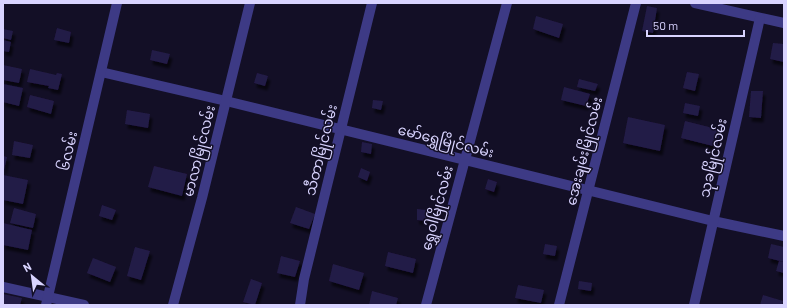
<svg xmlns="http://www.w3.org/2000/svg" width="787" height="308" viewBox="0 0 787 308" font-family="Barlow,'Noto Sans Myanmar',sans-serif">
  <defs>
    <filter id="shadow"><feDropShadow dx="2.5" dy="4.5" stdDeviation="1" flood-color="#0009"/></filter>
  </defs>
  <rect width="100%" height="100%" fill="#130f26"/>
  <g fill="#241b47" filter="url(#shadow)">
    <path d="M 647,6 L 657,8 L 653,33 L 642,31 Z"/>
    <path d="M 536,16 L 563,24 L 559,38 L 533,29 Z"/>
    <path d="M 57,28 L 71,32 L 69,43 L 54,40 Z"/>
    <path d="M 3,29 L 13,31 L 11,40 L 3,38 Z"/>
    <path d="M 3,40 L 11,42 L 9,52 L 3,51 Z"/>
    <path d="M 773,43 L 784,44 L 784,62 L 770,59 Z"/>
    <path d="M 152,50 L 170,54 L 167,64 L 150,60 Z"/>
    <path d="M 3,65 L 22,69 L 19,83 L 3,80 Z"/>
    <path d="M 30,69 L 56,75 L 57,73 L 62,74 L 58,90 L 48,88 L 49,86 L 27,82 Z"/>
    <path d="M 687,72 L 699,74 L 695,91 L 683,88 Z"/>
    <path d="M 257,73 L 268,76 L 265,86 L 254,83 Z"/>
    <path d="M 579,79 L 598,84 L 595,91 L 577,87 Z"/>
    <path d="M 3,84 L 23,88 L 19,106 L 3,102 Z"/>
    <path d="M 564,87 L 590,94 L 586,106 L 561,100 Z"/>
    <path d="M 751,91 L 763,91 L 761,118 L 749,117 Z"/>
    <path d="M 30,95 L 54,101 L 51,114 L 27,107 Z"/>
    <path d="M 373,100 L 383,101 L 381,110 L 372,108 Z"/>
    <path d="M 685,103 L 700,106 L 698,116 L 683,113 Z"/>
    <path d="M 127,110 L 150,114 L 148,128 L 125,124 Z"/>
    <path d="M 628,117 L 665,125 L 660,151 L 623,143 Z"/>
    <path d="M 685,121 L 721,130 L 717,147 L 681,138 Z"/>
    <path d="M 14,141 L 33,145 L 30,158 L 12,155 Z"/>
    <path d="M 362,142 L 372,144 L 371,154 L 361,152 Z"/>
    <path d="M 3,156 L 7,157 L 4,170 L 3,170 Z"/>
    <path d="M 154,166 L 187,174 L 182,196 L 148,187 Z"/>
    <path d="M 361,168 L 370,172 L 367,181 L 358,177 Z"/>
    <path d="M 3,175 L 28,180 L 23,204 L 3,200 Z"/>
    <path d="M 488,179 L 497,182 L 494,192 L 485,189 Z"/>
    <path d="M 102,205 L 116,210 L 112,220 L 99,216 Z"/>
    <path d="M 296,207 L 315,214 L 309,229 L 290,223 Z"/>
    <path d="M 14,208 L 36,214 L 33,228 L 10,223 Z"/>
    <path d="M 417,209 L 427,210 L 426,221 L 417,220 Z"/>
    <path d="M 3,223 L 32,230 L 28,250 L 3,245 Z"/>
    <path d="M 545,244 L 557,246 L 555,256 L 543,254 Z"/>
    <path d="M 771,244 L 784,247 L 784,262 L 768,258 Z"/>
    <path d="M 135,247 L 150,251 L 141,280 L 127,276 Z"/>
    <path d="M 388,252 L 416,259 L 413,273 L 385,266 Z"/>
    <path d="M 281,256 L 300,261 L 295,277 L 277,273 Z"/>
    <path d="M 93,258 L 116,267 L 110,282 L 87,273 Z"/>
    <path d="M 779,261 L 784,262 L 784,273 L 776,271 Z"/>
    <path d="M 333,264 L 364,273 L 359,290 L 329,281 Z"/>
    <path d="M 251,279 L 262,283 L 255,305 L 243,302 Z"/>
    <path d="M 579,281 L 592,283 L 591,291 L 578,289 Z"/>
    <path d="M 518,285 L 544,290 L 541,303 L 515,298 Z"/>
    <path d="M 372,291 L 398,298 L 396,305 L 369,305 Z"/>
    <path d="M 3,294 L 22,298 L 20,305 L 3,305 Z"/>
    <path d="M 763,295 L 783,301 L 782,305 L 760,305 Z"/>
  </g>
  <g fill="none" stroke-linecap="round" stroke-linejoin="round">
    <g stroke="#3d3a85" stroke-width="10">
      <path d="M 695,3 L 784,23"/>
      <path d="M 101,72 L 226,101 L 713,221 L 784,236"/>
      <path d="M 3,287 L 84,305"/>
      <path d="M 46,305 L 117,3"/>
      <path d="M 173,305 L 202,198 L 250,3"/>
      <path d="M 300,305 L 304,279 L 372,3"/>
      <path d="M 426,305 L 507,3"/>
      <path d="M 559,305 L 636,3"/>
      <path d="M 694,305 L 760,18"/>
    </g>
  </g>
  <g text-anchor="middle" stroke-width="3" stroke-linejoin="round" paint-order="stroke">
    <g font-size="14" fill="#d9d4ff" stroke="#130f26">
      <text transform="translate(446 141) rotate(14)" y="5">မော်ရွှေမြိုင်လမ်း</text>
      <text transform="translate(321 150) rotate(-76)" y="5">သီတာမြိုင်လမ်း</text>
      <text transform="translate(68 151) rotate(-77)" y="5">၆လမ်း</text>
      <text transform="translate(199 151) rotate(-76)" y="5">မာလာမြိုင်လမ်း</text>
      <text transform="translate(584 151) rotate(-76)" y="5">အေးချမ်းမြိုင်လမ်း</text>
      <text transform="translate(713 158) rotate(-77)" y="5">သုခမြိုင်လမ်း</text>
      <text transform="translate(437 208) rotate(-75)" y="5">ရွှေဝါမြိုင်လမ်း</text>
    </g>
  </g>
  <rect width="787" height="308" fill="none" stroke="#d9d4ff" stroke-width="8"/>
  <g transform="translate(32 276) rotate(331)" stroke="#130f26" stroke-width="3" paint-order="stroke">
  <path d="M0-3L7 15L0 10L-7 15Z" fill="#d9d4ff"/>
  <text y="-6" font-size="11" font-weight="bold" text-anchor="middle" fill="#d9d4ff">N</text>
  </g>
  <path d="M647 30v6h97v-6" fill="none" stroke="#d9d4ff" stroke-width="2"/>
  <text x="653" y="30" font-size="12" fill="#d9d4ff" stroke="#130f26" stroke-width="3" paint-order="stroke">50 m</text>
</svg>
